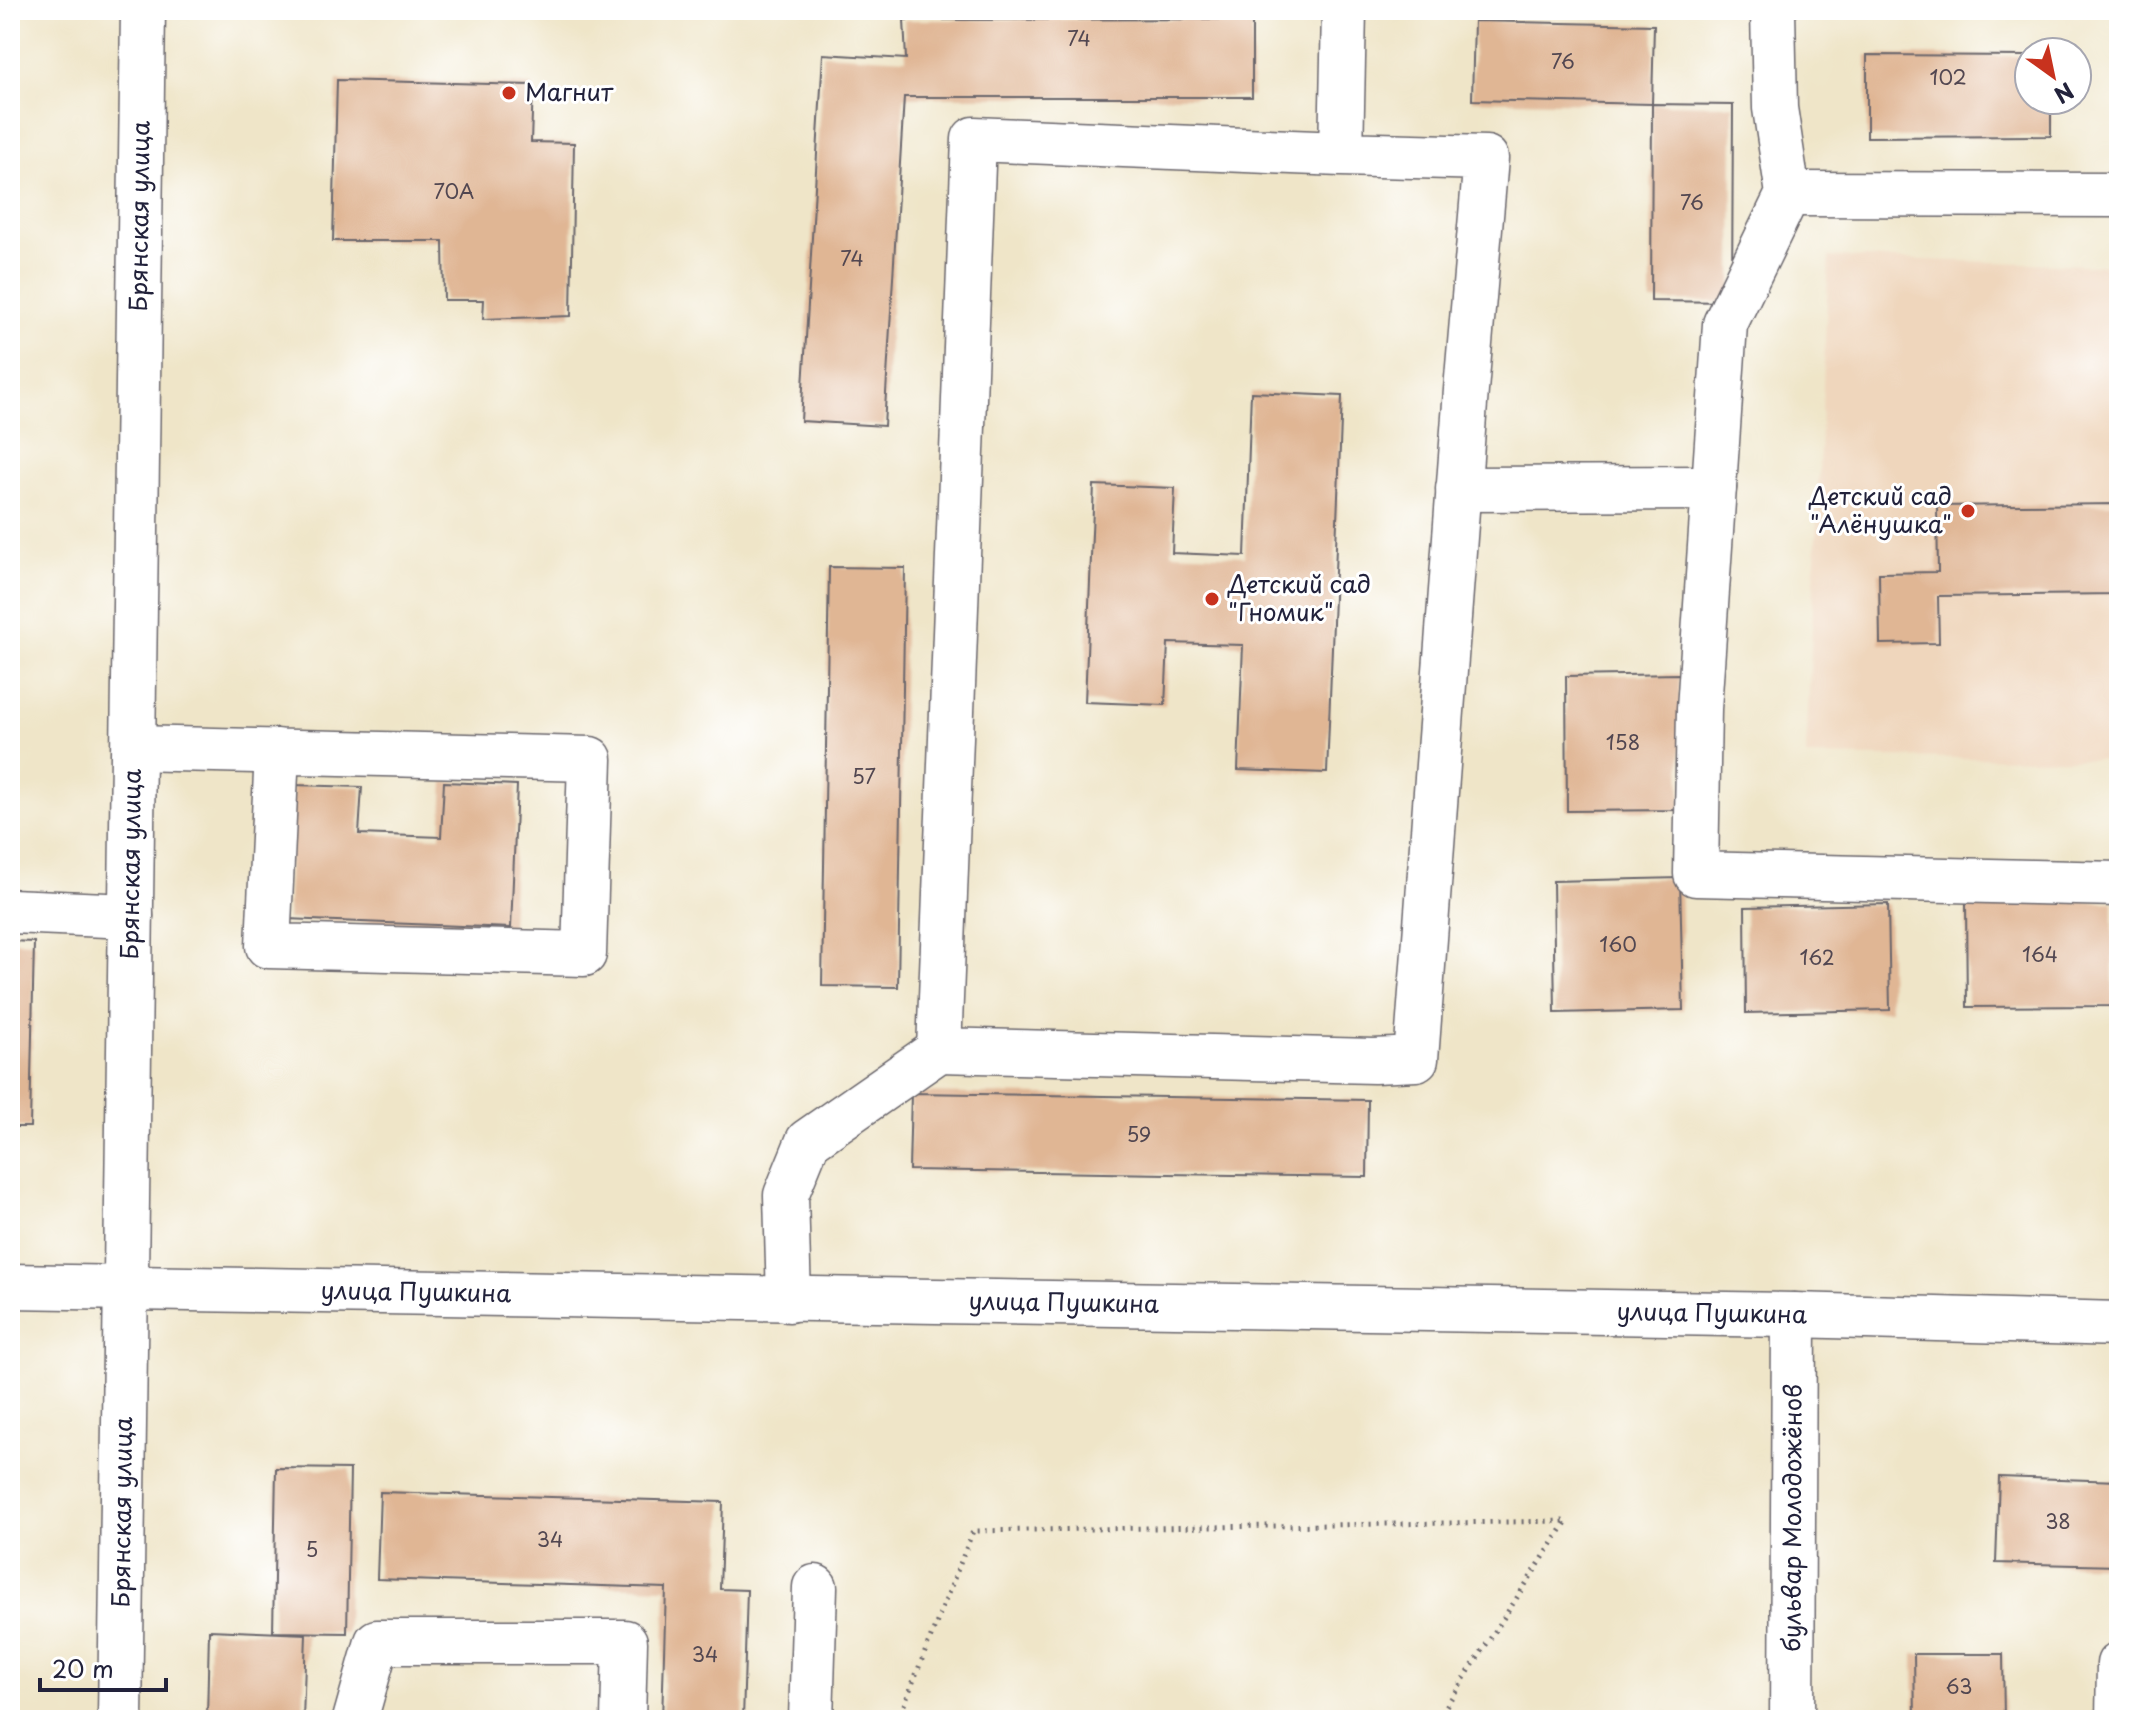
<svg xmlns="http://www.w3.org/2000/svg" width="2129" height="1730" viewBox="0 0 2129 1730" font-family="'Playpen Sans',sans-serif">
  <rect width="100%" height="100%" fill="#fff"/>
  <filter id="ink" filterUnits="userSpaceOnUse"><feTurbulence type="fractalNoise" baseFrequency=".0125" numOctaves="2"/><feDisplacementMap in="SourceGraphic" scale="16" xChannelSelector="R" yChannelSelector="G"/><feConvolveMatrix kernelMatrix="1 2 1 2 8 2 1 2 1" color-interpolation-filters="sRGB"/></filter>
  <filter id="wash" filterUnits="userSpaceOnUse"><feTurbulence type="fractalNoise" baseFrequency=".006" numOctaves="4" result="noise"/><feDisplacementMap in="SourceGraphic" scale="32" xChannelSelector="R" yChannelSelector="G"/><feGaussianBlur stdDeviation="1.8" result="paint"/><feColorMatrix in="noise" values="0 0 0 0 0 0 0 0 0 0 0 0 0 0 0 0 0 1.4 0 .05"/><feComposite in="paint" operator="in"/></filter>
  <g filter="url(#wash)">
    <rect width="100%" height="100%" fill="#efe5c8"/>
    <path fill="#efd6bc" d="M 1829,257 L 2119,266 L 2119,760 L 1806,756 Z"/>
    <g id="blocks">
      <g fill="#e0b694">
        <path d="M 1252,19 L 1252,97 L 904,97 L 884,426 L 801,421 L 823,54 L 906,59 L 904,20 Z"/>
        <path d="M 1474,21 L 1654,25 L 1652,104 L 1472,100 Z"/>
        <path d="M 1867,55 L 2029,56 L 2029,100 L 2051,100 L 2051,136 L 1867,137 Z"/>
        <path d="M 337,80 L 533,85 L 531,142 L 574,143 L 571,316 L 483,319 L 484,300 L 444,300 L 443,241 L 333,241 Z"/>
        <path d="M 1652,104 L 1733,105 L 1732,302 L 1651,301 Z"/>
        <path d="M 1251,392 L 1342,396 L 1327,773 L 1238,770 L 1243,645 L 1168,643 L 1165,705 L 1085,702 L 1094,485 L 1175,488 L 1172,553 L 1245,556 Z"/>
        <path d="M 2119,504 L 2119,594 L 1938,596 L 1939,643 L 1880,644 L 1879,573 L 1938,572 L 1937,506 Z"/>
        <path d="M 829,567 L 905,568 L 898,987 L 822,986 Z"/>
        <path d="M 1679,674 L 1681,810 L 1567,811 L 1566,676 Z"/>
        <path d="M 444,782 L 517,785 L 511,928 L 287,919 L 293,785 L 362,787 L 359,834 L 441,837 Z"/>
        <path d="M 1680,878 L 1683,1010 L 1555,1013 L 1553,881 Z"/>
        <path d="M 2113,902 L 2113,1006 L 1967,1007 L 1966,903 Z"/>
        <path d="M 1888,904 L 1890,1010 L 1746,1013 L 1745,907 Z"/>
        <path d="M 10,941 L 34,942 L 30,1127 L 10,1127 Z"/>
        <path d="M 911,1093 L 1368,1100 L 1367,1177 L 909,1170 Z"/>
        <path d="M 276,1468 L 350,1469 L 347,1633 L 273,1632 Z"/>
        <path d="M 1999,1477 L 2119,1481 L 2119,1566 L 1996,1563 Z"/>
        <path d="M 380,1492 L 723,1502 L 720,1589 L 747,1590 L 743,1720 L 662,1720 L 666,1588 L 377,1579 Z"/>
        <path d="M 209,1630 L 306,1634 L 303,1720 L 207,1720 Z"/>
        <path d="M 1914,1654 L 2003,1654 L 2004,1720 L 1915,1720 Z"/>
      </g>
    </g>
  </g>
  <g filter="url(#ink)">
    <use href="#blocks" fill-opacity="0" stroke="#6a666c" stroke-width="2"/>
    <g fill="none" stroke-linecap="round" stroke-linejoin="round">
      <defs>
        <g id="minor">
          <path d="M 1773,10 L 1775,108 L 1788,194 L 1725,324 L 1699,709 L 1696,874 L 2119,884"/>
          <path d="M 1341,154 L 1486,158 L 1466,390 L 1416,1059 L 1374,1061 L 939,1050 L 974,139 L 1341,154 L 1344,10"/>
          <path d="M 1788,194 L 2119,195"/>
          <path d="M 1458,489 L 1714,488"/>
          <path d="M 134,748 L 590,759 L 584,954 L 268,946 L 277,751"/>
          <path d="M 10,911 L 131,916"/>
          <path id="s1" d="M 10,1286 L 1794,1315 L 2119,1324"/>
          <path d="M 789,1300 L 786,1195 L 808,1141 L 939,1050"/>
          <path id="s2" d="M 120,1720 L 143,10"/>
          <path d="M 355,1720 L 377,1642 L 625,1642 L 623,1720"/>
          <path d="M 811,1720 L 815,1587"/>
          <path id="s3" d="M 1792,1720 L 1794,1315"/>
          <path d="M 2118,1720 L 2119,1664"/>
        </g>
      </defs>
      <use href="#minor" stroke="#6a666c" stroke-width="47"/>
      <path stroke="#6a666c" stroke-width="5" stroke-dasharray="2 6" stroke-linecap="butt" d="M 898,1720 L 973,1531 L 1567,1521 L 1437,1720"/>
      <use href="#minor" stroke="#fff" stroke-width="44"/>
    </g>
  </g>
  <g fill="#c8321e" stroke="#fff" stroke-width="3">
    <circle cx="509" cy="93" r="8"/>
    <circle cx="1968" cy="511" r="8"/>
    <circle cx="1212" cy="599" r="8"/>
  </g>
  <g text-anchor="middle" stroke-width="6" stroke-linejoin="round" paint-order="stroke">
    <g font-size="20" fill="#524751">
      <text x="1079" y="46">74</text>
      <text x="1563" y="69">76</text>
      <text x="1948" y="85">102</text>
      <text x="454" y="199">70А</text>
      <text x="1692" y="210">76</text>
      <text x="852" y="266">74</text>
      <text x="1623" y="750">158</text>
      <text x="864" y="784">57</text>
      <text x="1618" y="952">160</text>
      <text x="2040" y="962">164</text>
      <text x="1817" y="965">162</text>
      <text x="1139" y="1142">59</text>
      <text x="2058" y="1529">38</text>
      <text x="550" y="1547">34</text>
      <text x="312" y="1557">5</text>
      <text x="705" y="1662">34</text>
      <text x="1959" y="1694">63</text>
    </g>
    <g font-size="24" fill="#22223b" stroke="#fff" text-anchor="start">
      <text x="525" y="101">Магнит</text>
      <text x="1952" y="505" text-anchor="end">Детский сад<tspan x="1952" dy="28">"Алёнушка"</tspan></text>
      <text x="1228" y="593">Детский сад<tspan x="1228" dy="28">"Гномик"</tspan></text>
    </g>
    <g font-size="24" fill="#22223b" stroke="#fff">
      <text dy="8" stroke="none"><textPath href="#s2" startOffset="1504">Брянская улица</textPath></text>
      <text dy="8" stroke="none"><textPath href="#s2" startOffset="856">Брянская улица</textPath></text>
      <text dy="8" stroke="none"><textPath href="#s1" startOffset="406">улица Пушкина</textPath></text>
      <text dy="8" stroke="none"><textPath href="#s1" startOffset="1054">улица Пушкина</textPath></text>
      <text dy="8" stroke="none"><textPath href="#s1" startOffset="1702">улица Пушкина</textPath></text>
      <text dy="8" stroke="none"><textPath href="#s2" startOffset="208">Брянская улица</textPath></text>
      <text dy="8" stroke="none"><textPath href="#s3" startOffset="202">бульвар Молодожёнов</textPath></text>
    </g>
  </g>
  <rect width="2129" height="1730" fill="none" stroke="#fff" stroke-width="40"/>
  <g transform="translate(2053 76) rotate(147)"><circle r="38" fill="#ffffff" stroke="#a7a7b1" stroke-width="2"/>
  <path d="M0-6L14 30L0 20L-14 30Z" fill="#c8321e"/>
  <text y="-12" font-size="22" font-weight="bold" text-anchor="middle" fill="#22223b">N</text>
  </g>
  <path d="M40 1678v12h126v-12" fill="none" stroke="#22223b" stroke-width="4"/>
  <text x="52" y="1678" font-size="24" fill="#22223b" stroke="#ffffff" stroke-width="6" paint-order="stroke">20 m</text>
</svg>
